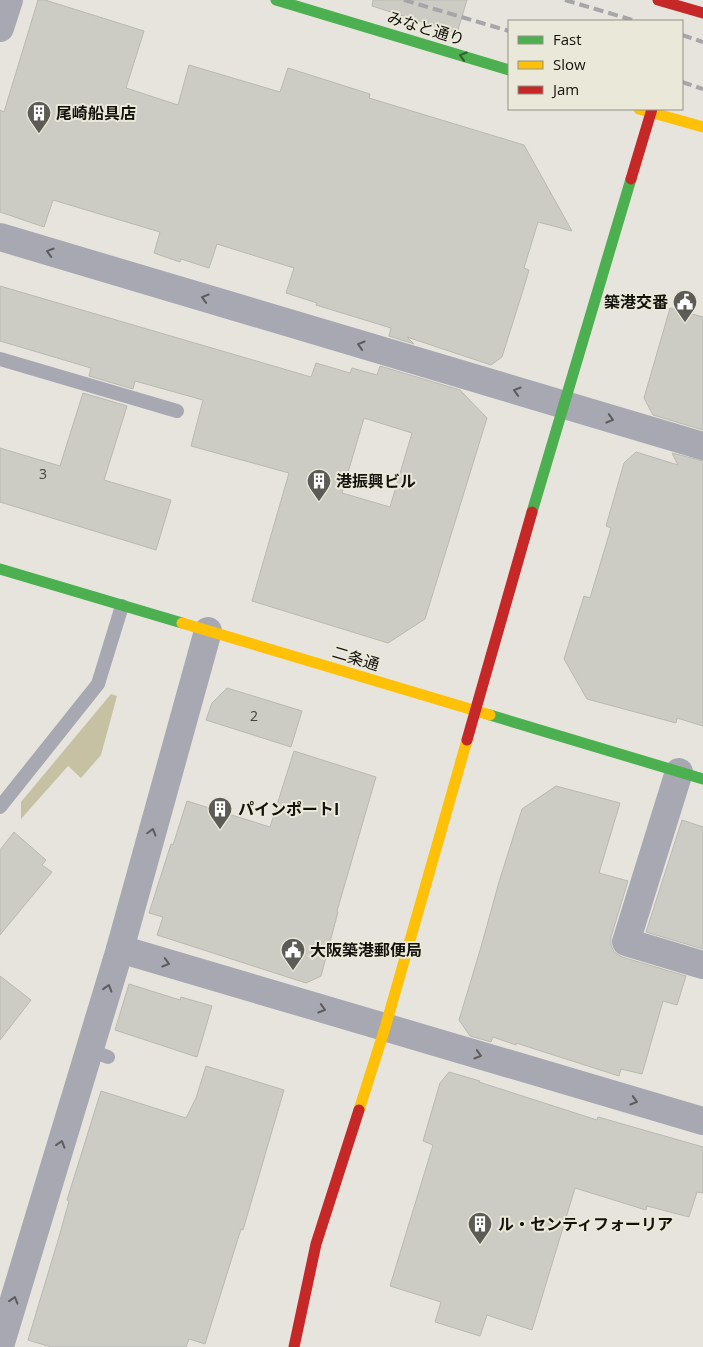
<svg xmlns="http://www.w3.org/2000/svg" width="703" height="1347" viewBox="0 0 703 1347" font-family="'Open Sans','Noto Sans JP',sans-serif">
  <rect width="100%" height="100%" fill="#e6e4dc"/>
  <path fill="#c7c1a4" d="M 111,694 L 117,696 L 101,755 L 81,778 L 68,766 L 21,819 L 21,802 Z"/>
  <g fill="#ccccc5" stroke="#b9b8b2" fill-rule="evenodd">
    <path d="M 38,0 L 45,0 L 144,31 L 126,88 L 178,105 L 189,65 L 280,92 L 288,68 L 370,94 L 369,98 L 524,145 L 572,231 L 538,222 L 524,268 L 529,270 L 524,287 L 502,357 L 491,365 L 407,337 L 414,344 L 389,336 L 391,328 L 316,305 L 317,303 L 286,293 L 294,268 L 217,244 L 209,268 L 181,259 L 180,262 L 154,253 L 160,232 L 53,200 L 44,227 L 0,212 L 0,110 L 4,112 Z"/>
    <path d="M 373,0 L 467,0 L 457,33 L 372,6 Z"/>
    <path d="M 0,286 L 311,377 L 316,363 L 350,373 L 352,368 L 377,375 L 380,366 L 460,390 L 487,418 L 425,619 L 388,643 L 252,601 L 289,473 L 191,446 L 203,400 L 135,381 L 133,389 L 89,376 L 91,368 L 0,341 ZM 364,418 L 412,433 L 390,507 L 342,493 Z"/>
    <path d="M 670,308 L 703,317 L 703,430 L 653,415 L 644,398 Z"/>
    <path d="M 83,393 L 127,406 L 104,480 L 171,500 L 156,550 L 0,502 L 0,448 L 60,466 Z"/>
    <path d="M 636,452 L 678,465 L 672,453 L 703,461 L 703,726 L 677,718 L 676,723 L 587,699 L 564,659 L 584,596 L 590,598 L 611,528 L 606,526 L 624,463 Z"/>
    <path d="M 227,688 L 302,711 L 291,747 L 206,720 L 212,703 Z"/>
    <path d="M 294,751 L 376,777 L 337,911 L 338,912 L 321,976 L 306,983 L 157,935 L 163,917 L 149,913 L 171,844 L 173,845 L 187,801 L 270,827 Z"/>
    <path d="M 556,786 L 620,803 L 599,873 L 628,881 L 611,937 L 611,945 L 614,952 L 622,957 L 686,976 L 677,1005 L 663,1001 L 642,1074 L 621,1069 L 619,1076 L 516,1043 L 516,1045 L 493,1037 L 491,1042 L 470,1036 L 459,1020 L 481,947 L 499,882 L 522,809 Z"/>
    <path d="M 682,820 L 703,827 L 703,949 L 646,932 Z"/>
    <path d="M 14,832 L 46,860 L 42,865 L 52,872 L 0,935 L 0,850 Z"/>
    <path d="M 0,976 L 31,1000 L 0,1040 Z"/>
    <path d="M 129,984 L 180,1000 L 181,997 L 212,1006 L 197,1057 L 115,1030 Z"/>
    <path d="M 206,1066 L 284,1090 L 243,1230 L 241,1229 L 205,1344 L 189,1339 L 186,1347 L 51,1347 L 28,1340 L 59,1237 L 69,1201 L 67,1200 L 101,1091 L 186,1118 L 196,1098 Z"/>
    <path d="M 449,1072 L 480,1081 L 479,1082 L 597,1120 L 598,1117 L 703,1147 L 703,1193 L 697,1192 L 689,1217 L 647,1206 L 646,1210 L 575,1188 L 532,1330 L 487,1315 L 480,1336 L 435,1322 L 441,1302 L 390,1286 L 433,1145 L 423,1141 L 440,1083 Z"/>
  </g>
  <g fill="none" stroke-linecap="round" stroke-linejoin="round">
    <g stroke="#a7a8b2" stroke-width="14">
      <path d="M 0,359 L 177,411"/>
      <path d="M 0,807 L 98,684 L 122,606"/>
      <path d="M 89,1050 L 108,1057"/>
    </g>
    <g stroke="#a7a8b2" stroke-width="28">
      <path d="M 0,28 L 9,0"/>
      <path d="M 0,237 L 703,446"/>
      <path d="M 679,772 L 626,942 L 703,965"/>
      <path d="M 120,949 L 703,1121"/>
      <path d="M 0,1346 L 120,949 L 208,631"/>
    </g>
    <g stroke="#4caf50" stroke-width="11">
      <path d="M 276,0 L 509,70"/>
      <path d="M 532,512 L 631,179"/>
      <path d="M 0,569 L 182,623"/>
      <path d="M 490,715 L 703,779"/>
    </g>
    <g stroke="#ffc107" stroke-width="11">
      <path d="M 639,109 L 703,127"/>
      <path d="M 182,623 L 490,715"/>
      <path d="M 359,1110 L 385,1028 L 467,740"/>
    </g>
    <g stroke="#c62828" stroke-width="11">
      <path d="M 658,0 L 703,13"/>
      <path d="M 631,179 L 652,109"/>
      <path d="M 467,740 L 532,512"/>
      <path d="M 294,1347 L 316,1244 L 359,1110"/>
    </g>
    <g stroke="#a6a6a8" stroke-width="4" stroke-dasharray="10 5" stroke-linecap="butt">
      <path d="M 404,0 L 509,31"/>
      <path d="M 565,0 L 636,21"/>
      <path d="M 682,35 L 703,42"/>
      <path d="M 682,82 L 703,89"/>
    </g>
  </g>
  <defs><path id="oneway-chevron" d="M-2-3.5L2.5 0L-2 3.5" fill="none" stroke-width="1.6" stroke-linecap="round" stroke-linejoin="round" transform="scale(1.25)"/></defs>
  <use stroke="#2f602e" href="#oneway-chevron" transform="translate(463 56) rotate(-163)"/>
  <g stroke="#5c5c5f">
    <use href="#oneway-chevron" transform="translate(50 252) rotate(-163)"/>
    <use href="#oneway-chevron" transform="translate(205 298) rotate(-163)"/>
    <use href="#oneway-chevron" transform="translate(361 345) rotate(-163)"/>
    <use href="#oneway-chevron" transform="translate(517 391) rotate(-163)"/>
    <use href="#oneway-chevron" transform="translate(610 419) rotate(16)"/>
    <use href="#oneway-chevron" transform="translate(152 832) rotate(-74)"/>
    <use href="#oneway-chevron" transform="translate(166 963) rotate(16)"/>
    <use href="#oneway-chevron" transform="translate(108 988) rotate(-73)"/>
    <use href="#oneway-chevron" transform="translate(322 1009) rotate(17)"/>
    <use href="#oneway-chevron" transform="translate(478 1055) rotate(16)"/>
    <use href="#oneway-chevron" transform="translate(634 1101) rotate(16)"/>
    <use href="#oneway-chevron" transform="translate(61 1144) rotate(-73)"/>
    <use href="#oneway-chevron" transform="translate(14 1300) rotate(-73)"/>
  </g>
  <defs>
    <symbol id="building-pin" viewBox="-11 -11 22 30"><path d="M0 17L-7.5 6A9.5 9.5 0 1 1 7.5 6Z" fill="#5c5b55" stroke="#eae8d8"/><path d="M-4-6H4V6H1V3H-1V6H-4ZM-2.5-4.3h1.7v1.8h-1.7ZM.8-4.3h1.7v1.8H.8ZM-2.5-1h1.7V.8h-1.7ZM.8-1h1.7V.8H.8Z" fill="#fff"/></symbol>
    <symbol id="civic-pin" viewBox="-11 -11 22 30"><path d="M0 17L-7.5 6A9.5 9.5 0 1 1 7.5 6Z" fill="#5c5b55" stroke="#eae8d8"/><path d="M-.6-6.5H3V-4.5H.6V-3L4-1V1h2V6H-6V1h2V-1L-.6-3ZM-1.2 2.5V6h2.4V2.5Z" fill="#fff"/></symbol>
  </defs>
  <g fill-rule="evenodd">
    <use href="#building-pin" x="25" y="99" width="28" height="38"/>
    <use href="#civic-pin" x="671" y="288" width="28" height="38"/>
    <use href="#building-pin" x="305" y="467" width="28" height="38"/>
    <use href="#building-pin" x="206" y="795" width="28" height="38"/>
    <use href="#civic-pin" x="279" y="936" width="28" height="38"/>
    <use href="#building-pin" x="466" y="1210" width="28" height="38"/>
  </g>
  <g text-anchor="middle" stroke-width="4" stroke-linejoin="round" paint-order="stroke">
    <g font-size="14" fill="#42423c">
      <text x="43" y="479">3</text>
      <text x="254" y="721">2</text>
    </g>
    <g font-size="16" fill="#12110c" stroke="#eae8d8">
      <text transform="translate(426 28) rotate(17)" y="6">みなと通り</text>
      <text transform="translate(356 658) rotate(17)" y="6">二条通</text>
    </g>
    <g font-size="16" font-weight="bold" fill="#12110c" stroke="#eae8d8" text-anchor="start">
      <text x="56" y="119">尾崎船具店</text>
      <text x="668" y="308" text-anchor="end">築港交番</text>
      <text x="336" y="487">港振興ビル</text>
      <text x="238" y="815">パインポートI</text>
      <text x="310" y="956">大阪築港郵便局</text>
      <text x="498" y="1230">ル・センティフォーリア</text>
    </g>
  </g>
  <rect x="508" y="20" width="175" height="90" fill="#eae8d8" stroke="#949286"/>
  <rect x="518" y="36" width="25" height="8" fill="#4caf50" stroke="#949286"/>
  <text x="553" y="45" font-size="15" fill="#12110c">Fast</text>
  <rect x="518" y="61" width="25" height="8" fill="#ffc107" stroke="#949286"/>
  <text x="553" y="70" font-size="15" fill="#12110c">Slow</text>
  <rect x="518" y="86" width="25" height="8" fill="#c62828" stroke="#949286"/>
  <text x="553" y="95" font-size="15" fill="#12110c">Jam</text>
</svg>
